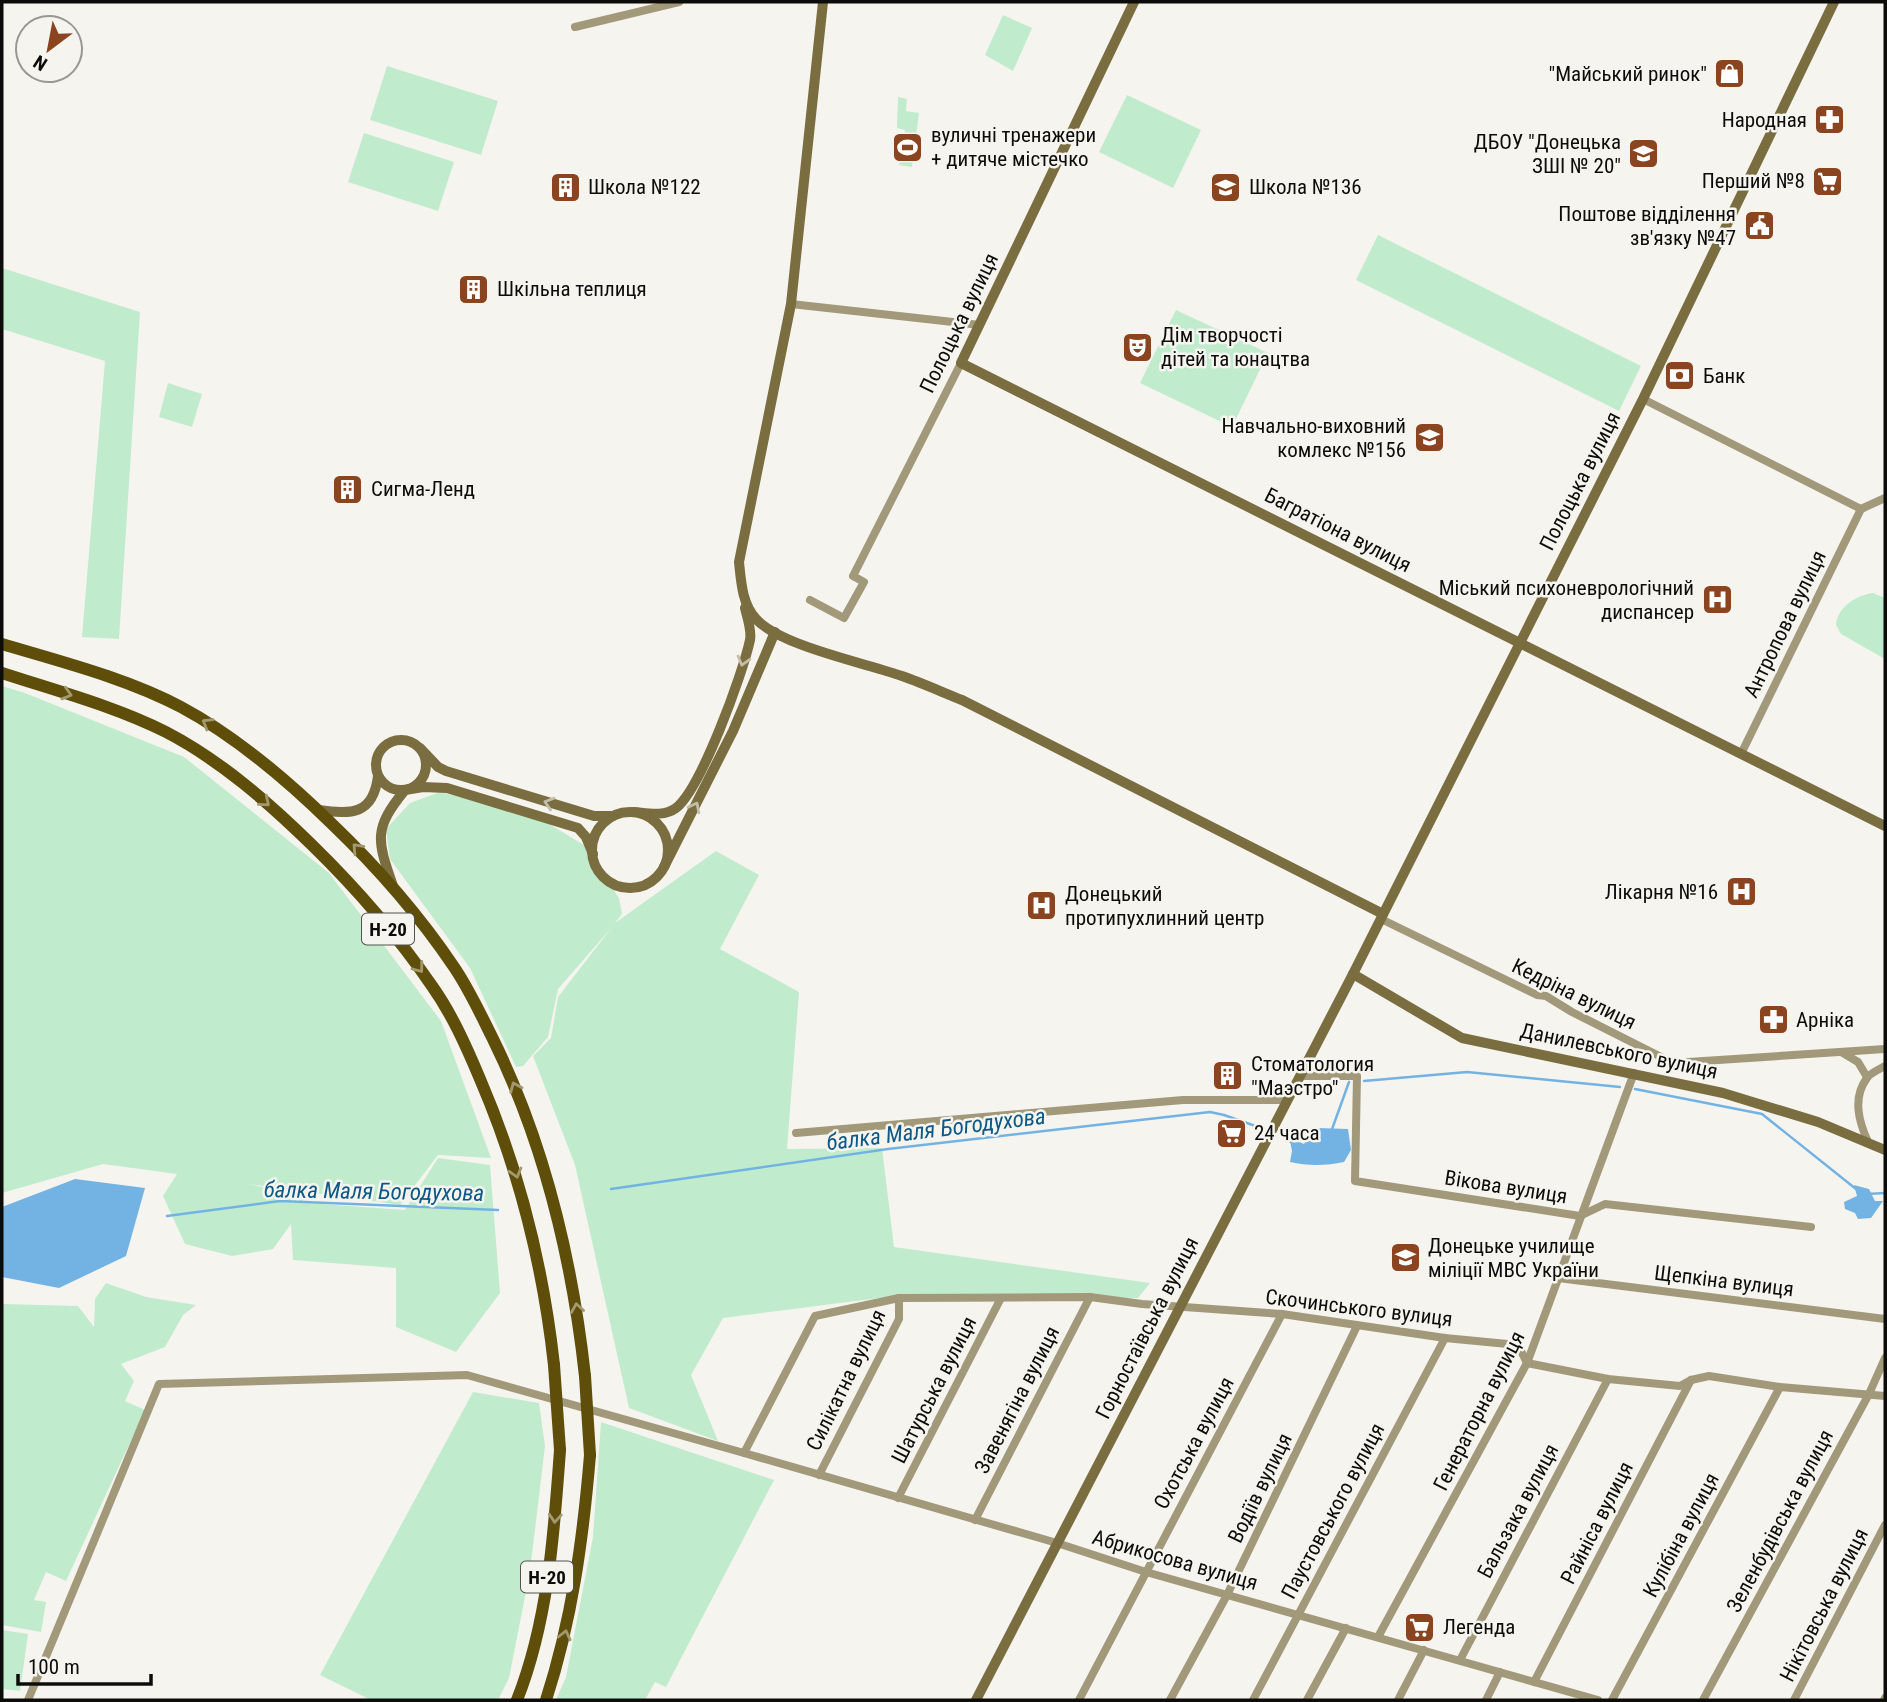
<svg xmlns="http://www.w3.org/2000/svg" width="1887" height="1702" viewBox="0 0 1887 1702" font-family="'Roboto Condensed',sans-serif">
  <rect width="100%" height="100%" fill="#f6f4ef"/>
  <g fill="#c0eccd">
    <path d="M 1003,15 L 1032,28 L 1013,71 L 985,55 Z"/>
    <path d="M 387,66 L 498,101 L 481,155 L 370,120 Z"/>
    <path d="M 1127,95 L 1201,130 L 1173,188 L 1099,152 Z"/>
    <path d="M 898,97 L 907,99 L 906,111 L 919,113 L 912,167 L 899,165 L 905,130 L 897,128 Z"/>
    <path d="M 364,133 L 454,162 L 438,211 L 348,182 Z"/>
    <path d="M 1378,235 L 1641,366 L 1619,411 L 1356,280 Z"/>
    <path d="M 2,268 L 140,312 L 119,639 L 82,637 L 105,361 L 2,329 Z"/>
    <path d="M 1176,310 L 1268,353 L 1232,427 L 1140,383 Z"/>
    <path d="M 168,383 L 202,394 L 192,427 L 159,417 Z"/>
    <path d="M 1873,593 L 1885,598 L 1885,659 L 1841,634 L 1836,625 C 1837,607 1857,595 1873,593 Z"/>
    <path d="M 2,686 L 25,693 L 184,757 L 329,873 L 441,1021 L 491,1158 L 438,1155 L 400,1205 L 248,1184 L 310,1196 L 306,1203 L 405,1210 L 438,1158 L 490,1165 L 500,1293 L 456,1352 L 396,1327 L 396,1268 L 293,1260 L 291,1224 L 273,1249 L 232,1256 L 185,1244 L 163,1196 L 177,1174 L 103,1164 L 2,1193 Z"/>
    <path d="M 440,792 L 534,815 L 584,845 L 619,898 L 622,914 L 615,923 L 716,851 L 759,875 L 720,949 L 799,992 L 787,1149 L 882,1148 L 894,1247 L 1150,1283 L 1138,1298 L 902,1295 L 723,1318 L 691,1375 L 718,1441 L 629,1408 L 575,1165 L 533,1056 L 551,1038 L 558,997 L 612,927 L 558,989 L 548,1037 L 523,1066 L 516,1067 L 470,968 L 390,859 L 386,829 L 410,803 Z"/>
    <path d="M 106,1283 L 146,1297 L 196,1305 L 183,1315 L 165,1347 L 121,1364 L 134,1381 L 125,1401 L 145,1410 L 66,1581 L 46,1572 L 34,1600 L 46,1602 L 41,1632 L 2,1625 L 2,1304 L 78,1306 L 94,1327 L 95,1299 Z"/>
    <path d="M 473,1392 L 539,1403 L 545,1446 L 530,1571 L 509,1678 L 498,1700 L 371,1700 L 320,1675 Z"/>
    <path d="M 601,1422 L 774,1480 L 666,1687 L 655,1682 L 645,1700 L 556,1700 L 566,1677 L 593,1537 Z"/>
    <path d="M 2,1630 L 28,1634 L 20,1691 L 2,1689 Z"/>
  </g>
  <g fill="#73b3e4">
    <path d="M 1318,1128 L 1348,1129 L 1351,1150 L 1344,1162 C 1326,1166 1307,1166 1290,1162 L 1292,1151 L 1290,1141 L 1293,1139 L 1304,1144 L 1309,1134 Z"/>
    <path d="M 75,1179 L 145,1188 L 126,1256 L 59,1288 L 2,1277 L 2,1207 Z"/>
    <path d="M 1854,1185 L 1869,1189 L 1875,1201 L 1883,1201 L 1871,1218 L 1858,1219 L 1855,1213 L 1845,1209 L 1844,1202 L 1857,1196 Z"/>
  </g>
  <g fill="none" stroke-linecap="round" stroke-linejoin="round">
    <g stroke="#73b3e4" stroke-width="2.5">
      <path d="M 1364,1081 L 1467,1072 L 1620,1087"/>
      <path d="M 1635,1089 L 1762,1114 L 1856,1189"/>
      <path d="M 1331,1132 L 1349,1082"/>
      <path d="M 1280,1135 L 1291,1142"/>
      <path d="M 611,1189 L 888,1149 L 1210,1112 L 1224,1115 L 1264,1129"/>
      <path d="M 1867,1194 L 1885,1193"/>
      <path d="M 167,1216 L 280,1201 L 498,1210"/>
    </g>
    <g stroke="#a2997a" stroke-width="8">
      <path d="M 575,27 L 679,2"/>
      <path d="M 791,304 L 980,325"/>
      <path d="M 1643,399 L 1861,509 L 1885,498"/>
      <path d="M 810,600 L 844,618 L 864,582 L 853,576 L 961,363"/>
      <path d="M 1741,754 L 1861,509"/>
      <path d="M 1381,919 L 1537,995 L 1546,996 L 1572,1012 L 1677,1065 L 1688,1062 L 1885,1049"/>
      <path d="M 1843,1053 L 1858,1062 L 1867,1077"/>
      <path d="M 1300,1076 L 1357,1076 L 1355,1181 L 1580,1216 L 1605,1204 L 1811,1227"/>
      <path d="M 796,1133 L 1183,1100 L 1287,1100"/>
      <path d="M 1868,1142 C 1859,1122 1852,1098 1867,1078 C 1870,1073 1880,1069 1885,1066"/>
      <path d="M 1558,1278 L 1885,1319"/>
      <path d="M 744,1453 L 815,1316 L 899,1298 L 1090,1297 L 1142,1304 L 1282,1314 L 1445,1338 L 1518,1345 L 1527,1363 L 1608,1379 L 1680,1386 L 1691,1380 L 1709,1376 L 1780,1387 L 1885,1396"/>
      <path d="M 819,1475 L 899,1319 L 899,1298"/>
      <path d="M 898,1498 L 1001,1298"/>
      <path d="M 975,1520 L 1090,1297"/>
      <path d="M 1378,1637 L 1527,1363 L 1634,1073"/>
      <path d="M 1460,1660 L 1608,1379"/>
      <path d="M 1534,1682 L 1691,1380"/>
      <path d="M 28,1700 L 159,1384 L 467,1375 L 744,1453 L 1057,1543 L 1146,1572 L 1598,1700"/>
      <path d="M 1079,1700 L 1282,1314"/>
      <path d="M 1170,1700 L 1227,1595 L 1357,1326"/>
      <path d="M 1253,1700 L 1445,1338"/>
      <path d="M 1307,1700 L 1346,1628"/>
      <path d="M 1398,1700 L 1424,1650"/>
      <path d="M 1486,1700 L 1500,1672"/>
      <path d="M 1612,1700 L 1780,1387"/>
      <path d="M 1703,1700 L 1869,1394 L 1885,1358"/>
      <path d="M 1794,1700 L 1885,1525"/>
      <path d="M 1884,1700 L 1885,1698"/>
    </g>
    <g stroke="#7a6d3f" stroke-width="10">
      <path d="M 823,2 L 791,304 L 739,562 C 741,581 742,604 756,619 C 781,646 865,663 902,676 C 922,683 942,692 962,700 L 1383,914"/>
      <path d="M 1134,2 L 961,363 L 1885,826"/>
      <circle cx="401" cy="765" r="25"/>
      <path d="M 420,748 L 438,767 L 446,771 L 594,816 L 613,816"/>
      <path d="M 318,810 C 351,814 373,816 378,776"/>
      <path d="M 634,812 C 647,813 664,817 676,808 C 701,789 743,673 750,640 C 752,630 747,617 745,608"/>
      <circle cx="630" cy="850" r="38"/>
      <path d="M 664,867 L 733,731 L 775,632"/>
      <path d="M 393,886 C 377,840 373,829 405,790 L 423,787 L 447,788 L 578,828 L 586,837 L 593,854"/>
      <path d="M 1353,974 L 1462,1038 L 1723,1093 L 1818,1122 L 1885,1150"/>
      <path d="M 976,1700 L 1353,974 L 1643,399 L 1834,2"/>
    </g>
    <g stroke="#5f4e0a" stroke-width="12">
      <path d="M 2,644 C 62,662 126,678 181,707 C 237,737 286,779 331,823 C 376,866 419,915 454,967 C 469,989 480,1013 492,1037 C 545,1144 572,1258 585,1376"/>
      <path d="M 2,673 C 57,691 114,706 166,732 C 220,760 268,802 312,845 C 356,888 397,935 432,986 C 452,1014 467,1048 480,1079 C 520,1172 543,1265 554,1365"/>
      <path d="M 517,1700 C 548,1622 554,1534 560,1450"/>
      <path d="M 546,1700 C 572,1620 583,1539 590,1455"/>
    </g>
    <g stroke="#5f4e0a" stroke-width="12">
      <path d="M 554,1365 L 560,1450"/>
      <path d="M 585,1376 L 590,1455"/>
    </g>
  </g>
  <defs><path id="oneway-chevron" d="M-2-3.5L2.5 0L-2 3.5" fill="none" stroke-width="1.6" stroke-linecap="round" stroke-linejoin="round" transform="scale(1.75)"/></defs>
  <g stroke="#c4bea9">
    <use href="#oneway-chevron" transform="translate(743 661) rotate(106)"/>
    <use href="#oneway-chevron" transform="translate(549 803) rotate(-163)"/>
    <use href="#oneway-chevron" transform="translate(695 807) rotate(-63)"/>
  </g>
  <g stroke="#a39971">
    <use href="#oneway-chevron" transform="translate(67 694) rotate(17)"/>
    <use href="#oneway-chevron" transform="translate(207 723) rotate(-149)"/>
    <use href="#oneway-chevron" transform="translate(265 802) rotate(40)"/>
    <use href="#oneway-chevron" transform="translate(357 848) rotate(-133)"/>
    <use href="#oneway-chevron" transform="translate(419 968) rotate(53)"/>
    <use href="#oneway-chevron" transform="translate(515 1087) rotate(-113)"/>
    <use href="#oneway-chevron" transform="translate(516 1173) rotate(74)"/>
    <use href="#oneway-chevron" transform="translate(577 1308) rotate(-99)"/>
    <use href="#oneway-chevron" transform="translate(555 1518) rotate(94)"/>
    <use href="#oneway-chevron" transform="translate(565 1635) rotate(-77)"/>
  </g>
  <defs>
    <symbol id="shop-square" viewBox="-11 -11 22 22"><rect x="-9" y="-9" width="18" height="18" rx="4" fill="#8b4420" stroke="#f6f4ef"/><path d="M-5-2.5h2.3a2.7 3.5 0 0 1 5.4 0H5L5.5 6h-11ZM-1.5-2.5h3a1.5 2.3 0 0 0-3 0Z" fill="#fff"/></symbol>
    <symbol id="pharmacy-square" viewBox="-11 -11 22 22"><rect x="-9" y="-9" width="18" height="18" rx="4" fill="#8b4420" stroke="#f6f4ef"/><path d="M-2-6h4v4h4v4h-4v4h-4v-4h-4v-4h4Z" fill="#fff"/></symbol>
    <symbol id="stadium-square" viewBox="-11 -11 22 22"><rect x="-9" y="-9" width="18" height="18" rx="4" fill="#8b4420" stroke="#f6f4ef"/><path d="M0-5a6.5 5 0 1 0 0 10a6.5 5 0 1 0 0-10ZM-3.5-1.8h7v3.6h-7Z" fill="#fff"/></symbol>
    <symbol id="school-square" viewBox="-11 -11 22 22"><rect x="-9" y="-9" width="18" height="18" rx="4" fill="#8b4420" stroke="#f6f4ef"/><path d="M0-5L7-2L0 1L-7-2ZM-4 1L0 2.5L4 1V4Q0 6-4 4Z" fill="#fff"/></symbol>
    <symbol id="supermarket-square" viewBox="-11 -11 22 22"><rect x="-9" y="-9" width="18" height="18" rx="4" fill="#8b4420" stroke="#f6f4ef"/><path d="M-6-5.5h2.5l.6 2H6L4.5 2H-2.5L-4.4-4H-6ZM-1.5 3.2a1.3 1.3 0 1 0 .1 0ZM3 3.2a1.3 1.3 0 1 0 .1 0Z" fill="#fff"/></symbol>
    <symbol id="building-square" viewBox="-11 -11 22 22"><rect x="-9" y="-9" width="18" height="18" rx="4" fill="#8b4420" stroke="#f6f4ef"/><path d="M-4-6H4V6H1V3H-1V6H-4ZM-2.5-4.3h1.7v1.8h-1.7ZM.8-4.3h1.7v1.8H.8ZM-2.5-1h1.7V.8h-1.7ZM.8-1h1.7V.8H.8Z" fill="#fff"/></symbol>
    <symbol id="civic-square" viewBox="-11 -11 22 22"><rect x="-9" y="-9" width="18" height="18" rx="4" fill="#8b4420" stroke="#f6f4ef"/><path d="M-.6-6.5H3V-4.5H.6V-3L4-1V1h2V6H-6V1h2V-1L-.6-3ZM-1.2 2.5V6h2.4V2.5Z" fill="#fff"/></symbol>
    <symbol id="theatre-square" viewBox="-11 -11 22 22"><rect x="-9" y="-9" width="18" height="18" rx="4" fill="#8b4420" stroke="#f6f4ef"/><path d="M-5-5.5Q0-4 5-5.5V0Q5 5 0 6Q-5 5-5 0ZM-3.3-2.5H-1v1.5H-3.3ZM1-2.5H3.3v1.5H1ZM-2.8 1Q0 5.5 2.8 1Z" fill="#fff"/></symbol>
    <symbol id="bank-square" viewBox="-11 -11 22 22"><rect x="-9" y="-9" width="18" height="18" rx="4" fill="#8b4420" stroke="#f6f4ef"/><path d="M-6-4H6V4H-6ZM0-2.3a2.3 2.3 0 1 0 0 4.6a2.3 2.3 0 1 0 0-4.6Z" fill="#fff"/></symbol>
    <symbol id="hospital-square" viewBox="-11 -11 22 22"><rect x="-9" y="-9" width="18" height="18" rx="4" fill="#8b4420" stroke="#f6f4ef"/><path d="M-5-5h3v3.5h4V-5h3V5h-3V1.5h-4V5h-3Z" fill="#fff"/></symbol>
    <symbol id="university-square" viewBox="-11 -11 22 22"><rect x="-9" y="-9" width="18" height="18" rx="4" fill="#8b4420" stroke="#f6f4ef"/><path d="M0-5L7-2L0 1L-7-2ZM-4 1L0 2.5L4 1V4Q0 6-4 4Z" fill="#fff"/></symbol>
  </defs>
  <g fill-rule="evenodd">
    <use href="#shop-square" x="1712" y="56" width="35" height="35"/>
    <use href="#pharmacy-square" x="1812" y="102" width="35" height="35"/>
    <use href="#stadium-square" x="890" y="130" width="35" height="35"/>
    <use href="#school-square" x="1626" y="136" width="35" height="35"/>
    <use href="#supermarket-square" x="1810" y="164" width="35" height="35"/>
    <use href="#building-square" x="548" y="170" width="35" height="35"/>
    <use href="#school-square" x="1208" y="170" width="35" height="35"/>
    <use href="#civic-square" x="1742" y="208" width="35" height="35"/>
    <use href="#building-square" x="456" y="272" width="35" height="35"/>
    <use href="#theatre-square" x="1120" y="330" width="35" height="35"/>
    <use href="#bank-square" x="1662" y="358" width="35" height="35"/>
    <use href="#school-square" x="1412" y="420" width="35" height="35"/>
    <use href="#building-square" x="330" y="472" width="35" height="35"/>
    <use href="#hospital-square" x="1700" y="582" width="35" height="35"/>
    <use href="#hospital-square" x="1724" y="874" width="35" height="35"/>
    <use href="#hospital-square" x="1024" y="888" width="35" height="35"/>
    <use href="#pharmacy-square" x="1756" y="1002" width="35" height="35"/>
    <use href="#building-square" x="1210" y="1058" width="35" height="35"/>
    <use href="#supermarket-square" x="1214" y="1116" width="35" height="35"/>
    <use href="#university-square" x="1388" y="1240" width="35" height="35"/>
    <use href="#supermarket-square" x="1402" y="1610" width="35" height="35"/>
  </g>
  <g text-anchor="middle" stroke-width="5" stroke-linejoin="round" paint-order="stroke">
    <g fill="#f6f4ef" stroke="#52524f" stroke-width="2">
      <rect x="362" y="913.5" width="52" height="31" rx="5"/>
      <rect x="521" y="1561.5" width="52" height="31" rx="5"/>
    </g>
    <g font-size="19" font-weight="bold" fill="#0c0c0a">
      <text x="388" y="936">Н-20</text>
      <text x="547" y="1584">Н-20</text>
    </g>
    <g font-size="21" fill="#0c0c0a" stroke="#f6f4ef" text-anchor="start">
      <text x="1707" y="81" text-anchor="end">"Майський ринок"</text>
      <text x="1807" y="127" text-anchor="end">Народная</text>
      <text x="931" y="142">вуличні тренажери<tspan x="931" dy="24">+ дитяче містечко</tspan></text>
      <text x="1621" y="149" text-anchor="end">ДБОУ "Донецька<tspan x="1621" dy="24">ЗШІ № 20"</tspan></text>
      <text x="1805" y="188" text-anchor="end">Перший №8</text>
      <text x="588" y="194">Школа №122</text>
      <text x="1249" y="194">Школа №136</text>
      <text x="1736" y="221" text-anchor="end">Поштове відділення<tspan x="1736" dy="24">зв'язку №47</tspan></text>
      <text x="497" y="296">Шкільна теплиця</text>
      <text x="1161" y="342">Дім творчості<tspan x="1161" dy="24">дітей та юнацтва</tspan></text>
      <text x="1703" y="383">Банк</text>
      <text x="1406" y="433" text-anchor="end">Навчально-виховний<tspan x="1406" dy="24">комлекс №156</tspan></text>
      <text x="371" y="496">Сигма-Ленд</text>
      <text x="1694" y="595" text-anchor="end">Міський психоневрологічний<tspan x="1694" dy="24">диспансер</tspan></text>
      <text x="1718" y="899" text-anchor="end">Лікарня №16</text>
      <text x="1065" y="901">Донецький<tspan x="1065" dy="24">протипухлинний центр</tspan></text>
      <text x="1796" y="1027">Арніка</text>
      <text x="1251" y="1071">Стоматология<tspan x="1251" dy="24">"Маэстро"</tspan></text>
      <text x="1254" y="1140">24 часа</text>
      <text x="1428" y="1253">Донецьке училище<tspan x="1428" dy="24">міліції МВС України</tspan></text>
      <text x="1443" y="1634">Легенда</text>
    </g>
    <g font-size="21" fill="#0c0c0a" stroke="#f6f4ef">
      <text transform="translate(959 323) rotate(-64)" y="7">Полоцька вулиця</text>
      <text transform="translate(1580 481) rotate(-63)" y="7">Полоцька вулиця</text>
      <text transform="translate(1338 530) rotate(27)" y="7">Багратіона вулиця</text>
      <text transform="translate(1785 624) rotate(-64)" y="7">Антропова вулиця</text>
      <text transform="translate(1574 994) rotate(26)" y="7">Кедріна вулиця</text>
      <text transform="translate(1619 1051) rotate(12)" y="7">Данилевського вулиця</text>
      <text transform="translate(1506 1187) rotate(9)" y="7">Вікова вулиця</text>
      <text transform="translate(1724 1281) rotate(7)" y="7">Щепкіна вулиця</text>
      <text transform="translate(1359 1308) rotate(7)" y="7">Скочинського вулиця</text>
      <text transform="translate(1147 1328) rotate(-63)" y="7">Горностаївська вулиця</text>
      <text transform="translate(846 1380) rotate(-64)" y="7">Силікатна вулиця</text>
      <text transform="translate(934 1390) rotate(-63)" y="7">Шатурська вулиця</text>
      <text transform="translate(1017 1400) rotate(-63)" y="7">Завенягіна вулиця</text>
      <text transform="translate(1479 1411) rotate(-63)" y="7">Генераторна вулиця</text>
      <text transform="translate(1194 1443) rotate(-62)" y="7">Охотська вулиця</text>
      <text transform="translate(1260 1488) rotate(-64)" y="7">Водіїв вулиця</text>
      <text transform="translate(1333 1511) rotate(-62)" y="7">Паустовського вулиця</text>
      <text transform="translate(1518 1511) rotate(-62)" y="7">Бальзака вулиця</text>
      <text transform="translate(1780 1521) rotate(-62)" y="7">Зеленбудівська вулиця</text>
      <text transform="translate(1597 1523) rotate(-63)" y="7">Райніса вулиця</text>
      <text transform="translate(1681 1535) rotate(-62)" y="7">Кулібіна вулиця</text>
      <text transform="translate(1175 1560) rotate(16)" y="7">Абрикосова вулиця</text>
      <text transform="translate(1824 1605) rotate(-63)" y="7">Нікітовська вулиця</text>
    </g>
    <g font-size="23" font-style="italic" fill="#0c5887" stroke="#f6f4ef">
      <text transform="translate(936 1129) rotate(-7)" y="8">балка Маля Богодухова</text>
      <text transform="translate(374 1191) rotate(1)" y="8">балка Маля Богодухова</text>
    </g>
  </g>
  <rect width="1887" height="1702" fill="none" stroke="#0c0c0a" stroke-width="7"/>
  <g transform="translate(49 49) rotate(212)"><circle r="33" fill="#f6f4ef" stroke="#989793" stroke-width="2"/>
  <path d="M0-5L12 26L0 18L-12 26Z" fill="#8b4420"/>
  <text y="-10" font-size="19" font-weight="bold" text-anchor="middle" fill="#0c0c0a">N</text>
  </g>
  <path d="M18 1674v10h133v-10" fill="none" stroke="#0c0c0a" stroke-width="3.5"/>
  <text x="28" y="1674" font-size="21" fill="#0c0c0a" stroke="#f6f4ef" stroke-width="5" paint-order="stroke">100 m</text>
</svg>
